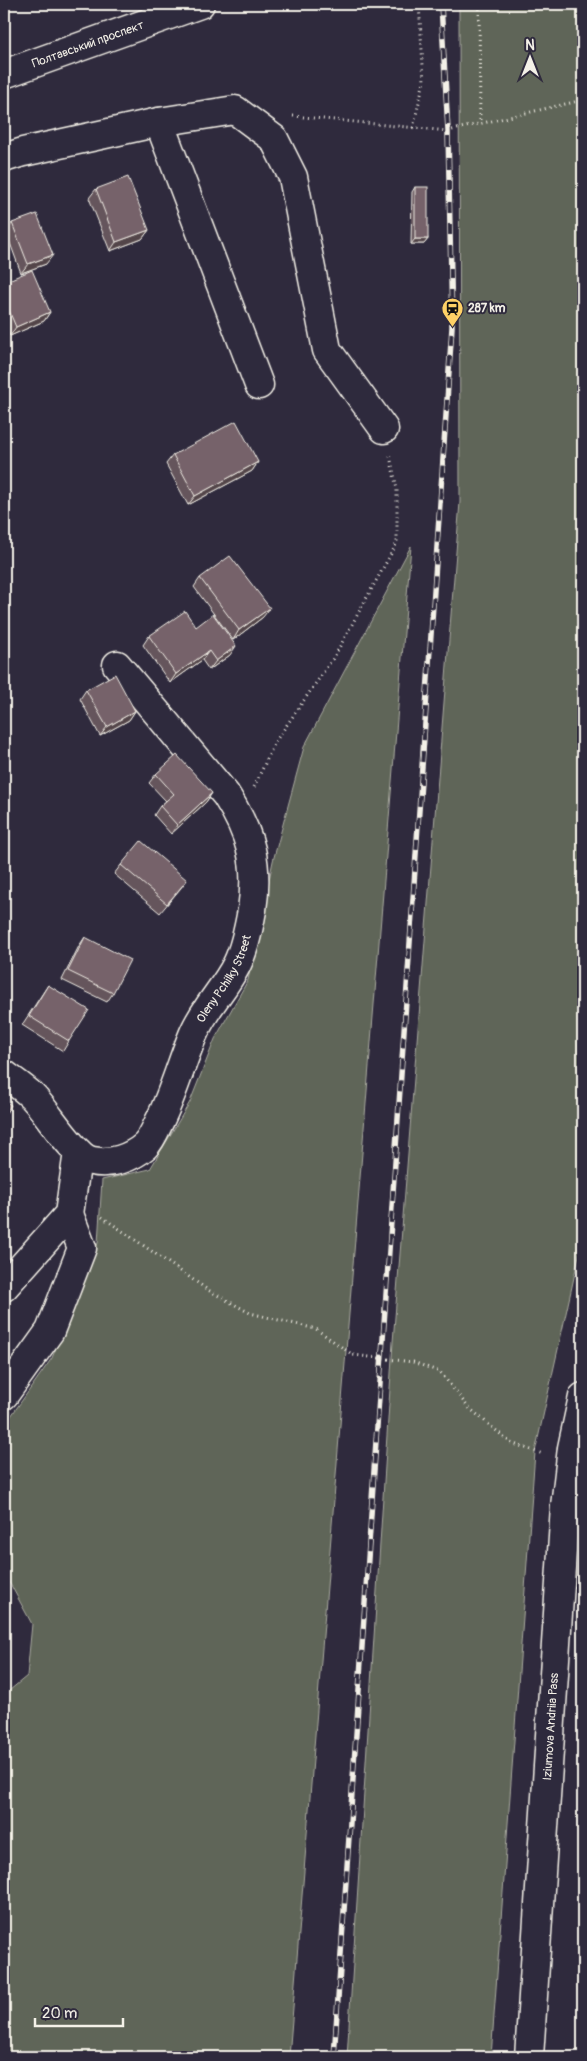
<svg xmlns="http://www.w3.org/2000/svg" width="587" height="2061" viewBox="0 0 587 2061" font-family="Pangolin,sans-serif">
  <rect width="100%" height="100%" fill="#2f2a3d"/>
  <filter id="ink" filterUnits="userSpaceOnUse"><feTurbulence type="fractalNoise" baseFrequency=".02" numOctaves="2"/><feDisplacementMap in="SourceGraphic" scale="10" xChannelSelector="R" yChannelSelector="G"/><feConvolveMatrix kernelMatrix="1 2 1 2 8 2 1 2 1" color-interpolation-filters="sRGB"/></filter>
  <g filter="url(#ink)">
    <g fill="#5f6558" stroke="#aaaba0">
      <path d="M 459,4 L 583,4 L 583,1237 L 535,1452 L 491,2057 L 347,2057 L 393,1342 L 460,502 Z"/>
      <path d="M 411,546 L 289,2057 L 4,2057 L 4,1695 L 27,1676 L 32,1624 L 12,1587 L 4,1575 L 4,1426 L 52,1358 L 98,1243 L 102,1180 L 150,1169 L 190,1102 L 215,1039 L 248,980 L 273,861 L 304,747 Z"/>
    </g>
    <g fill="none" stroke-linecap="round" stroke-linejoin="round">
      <defs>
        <g id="minor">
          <path d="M 159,122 L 259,385"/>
          <path d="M 4,158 L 23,152 L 159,122 L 235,110 L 274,139 L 293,177 L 327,350 L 384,429"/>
          <path id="s1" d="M 4,1074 C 13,1081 23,1087 31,1095 C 46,1109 74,1157 92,1161 C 111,1165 131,1158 145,1146 C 152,1139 156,1128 160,1120 C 174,1091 181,1064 193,1035 C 204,1008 224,990 237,964 C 245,948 249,927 252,910 C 259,864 251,834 226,795 L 117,665"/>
          <path d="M 4,1287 L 69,1214 L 78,1152"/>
          <path d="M 4,1395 L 50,1331 L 82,1248 L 69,1214"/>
          <path id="s2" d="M 529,2057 L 565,1506 L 572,1448 L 583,1397"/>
        </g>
        <g id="highway">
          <path id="s3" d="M 4,74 L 200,4"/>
        </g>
      </defs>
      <use href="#minor" stroke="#f4f1e8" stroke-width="31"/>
      <use href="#highway" stroke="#f4f1e8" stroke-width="31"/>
      <g stroke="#f4f1e8" stroke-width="3" stroke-dasharray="1 4" stroke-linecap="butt">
        <path d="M 479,4 L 480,123"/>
        <path d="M 293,116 L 448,131 L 583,100"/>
        <path d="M 413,128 L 424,81 L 419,4"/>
        <path d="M 254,787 L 275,742 L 334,657 L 397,543 L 397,489 L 390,456"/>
        <path d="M 102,1217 L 208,1290 L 250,1313 L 316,1329 L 353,1355 L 413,1362 L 440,1372 L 468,1407 L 511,1443 L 543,1454"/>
      </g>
      <use href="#minor" stroke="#2f2a3d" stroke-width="28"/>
      <use href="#highway" stroke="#2f2a3d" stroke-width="28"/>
      <defs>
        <path id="rail" d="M 334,2057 L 452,327 L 448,131 L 441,4"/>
      </defs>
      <use href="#rail" stroke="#f4f1e8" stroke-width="5.5"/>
      <use href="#rail" stroke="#2f2a3d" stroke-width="4" stroke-dasharray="11" stroke-linecap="butt"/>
    </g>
    <g fill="#65545b" stroke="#f4f1e8">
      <path d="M 415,187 L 428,239 L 424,244 L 411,244 L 412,192 Z"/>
      <path d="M 96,189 L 149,230 L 142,239 L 110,251 L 89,198 Z"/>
      <path d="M 12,223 L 46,264 L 21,273 L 6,232 Z"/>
      <path d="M 4,282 L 50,312 L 44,321 L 10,336 L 4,323 Z"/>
      <path d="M 173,455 L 258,462 L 252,471 L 188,505 L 166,464 Z"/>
      <path d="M 200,578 L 263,617 L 233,640 L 194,587 Z"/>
      <path d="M 196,627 L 230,655 L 209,670 L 202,660 L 170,683 L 143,645 L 149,636 Z"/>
      <path d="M 86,690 L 135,711 L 129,720 L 100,736 L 80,699 Z"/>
      <path d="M 156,774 L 212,793 L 206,802 L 171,834 L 154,815 L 160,806 L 166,801 L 149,783 Z"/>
      <path d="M 121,865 L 187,880 L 180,889 L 160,913 L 114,874 Z"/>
      <path d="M 85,937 L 113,993 L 107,1002 L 62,980 L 79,946 Z"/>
      <path d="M 48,985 L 69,1041 L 63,1051 L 22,1025 Z"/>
    </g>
    <g fill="#53454a" stroke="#f4f1e8">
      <path d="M 149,230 L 142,239 L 110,251 L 116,242 Z"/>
      <path d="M 415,239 L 428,239 L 424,244 L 411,244 Z"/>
      <path d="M 53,255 L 46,264 L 21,273 L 28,264 Z"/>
      <path d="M 50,312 L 44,321 L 10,336 L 16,327 Z"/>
      <path d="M 258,462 L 252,471 L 188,505 L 195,496 Z"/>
      <path d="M 270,608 L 263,617 L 233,640 L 239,630 Z"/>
      <path d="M 236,646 L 230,655 L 209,670 L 216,661 Z"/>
      <path d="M 209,651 L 202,660 L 170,683 L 176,674 Z"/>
      <path d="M 135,711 L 129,720 L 100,736 L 107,727 Z"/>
      <path d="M 212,793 L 206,802 L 171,834 L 177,825 Z"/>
    </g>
    <g fill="#76626a" stroke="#f4f1e8">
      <path d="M 128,177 L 149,230 L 116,242 L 96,189 Z"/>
      <rect x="415" y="187" width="13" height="52"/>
      <path d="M 37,214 L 53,255 L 28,264 L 12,223 Z"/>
      <path d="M 32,270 L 50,312 L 16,327 L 4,299 L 4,282 Z"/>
      <path d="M 236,421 L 258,462 L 195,496 L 173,455 Z"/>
      <path d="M 230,556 L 270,608 L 239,630 L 200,578 Z"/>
      <path d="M 185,611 L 196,627 L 213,614 L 236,646 L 216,661 L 209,651 L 176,674 L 149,636 Z"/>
      <path d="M 115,674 L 135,711 L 107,727 L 86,690 Z"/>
      <path d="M 177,755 L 212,793 L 177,825 L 160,806 L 174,794 L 156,774 Z"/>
      <path d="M 141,841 L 187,880 L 167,904 L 121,865 Z"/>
      <path d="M 85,937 L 130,960 L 113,993 L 68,971 Z"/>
      <path d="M 48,985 L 89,1010 L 69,1041 L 29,1016 Z"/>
      <path d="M 4,1100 L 11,1105 L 4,1116 Z"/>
    </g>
  </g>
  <defs>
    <symbol id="station-pin" viewBox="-11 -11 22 30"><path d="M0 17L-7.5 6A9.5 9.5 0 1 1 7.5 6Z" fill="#ffd166" stroke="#2f2a3d"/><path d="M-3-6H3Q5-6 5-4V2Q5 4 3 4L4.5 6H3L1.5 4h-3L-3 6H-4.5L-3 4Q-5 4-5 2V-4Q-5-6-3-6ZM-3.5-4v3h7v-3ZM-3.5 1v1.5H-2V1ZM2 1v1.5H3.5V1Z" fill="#111"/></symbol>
  </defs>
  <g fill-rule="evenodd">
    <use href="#station-pin" x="440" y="296" width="25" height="34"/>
  </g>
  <g text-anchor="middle" stroke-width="4" stroke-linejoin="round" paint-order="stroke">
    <g font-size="12" fill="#f4f1e8" stroke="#2f2a3d">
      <text dy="4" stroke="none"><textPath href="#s3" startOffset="89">Полтавський проспект</textPath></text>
      <text dy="4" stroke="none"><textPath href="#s1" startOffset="368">Oleny Pchilky Street</textPath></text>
      <text dy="4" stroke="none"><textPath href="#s2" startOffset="331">Iziumova Andriia Pass</textPath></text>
    </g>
    <g font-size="12" font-weight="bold" fill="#f4f1e8" stroke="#2f2a3d" text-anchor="start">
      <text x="468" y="312">287 km</text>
    </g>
  </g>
  <rect width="587" height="2061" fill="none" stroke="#2f2a3d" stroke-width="20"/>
  <rect x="10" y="10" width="567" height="2041" fill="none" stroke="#f4f1e8" stroke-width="2" filter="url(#ink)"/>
  <g transform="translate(530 58)" stroke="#2f2a3d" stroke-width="4" paint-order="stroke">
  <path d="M0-4L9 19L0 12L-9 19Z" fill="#f4f1e8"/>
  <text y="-8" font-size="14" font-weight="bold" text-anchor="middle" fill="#f4f1e8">N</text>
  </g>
  <path d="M35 2018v8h88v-8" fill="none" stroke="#f4f1e8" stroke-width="2.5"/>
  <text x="42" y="2018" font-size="15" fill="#f4f1e8" stroke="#2f2a3d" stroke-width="4" paint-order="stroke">20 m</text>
</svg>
